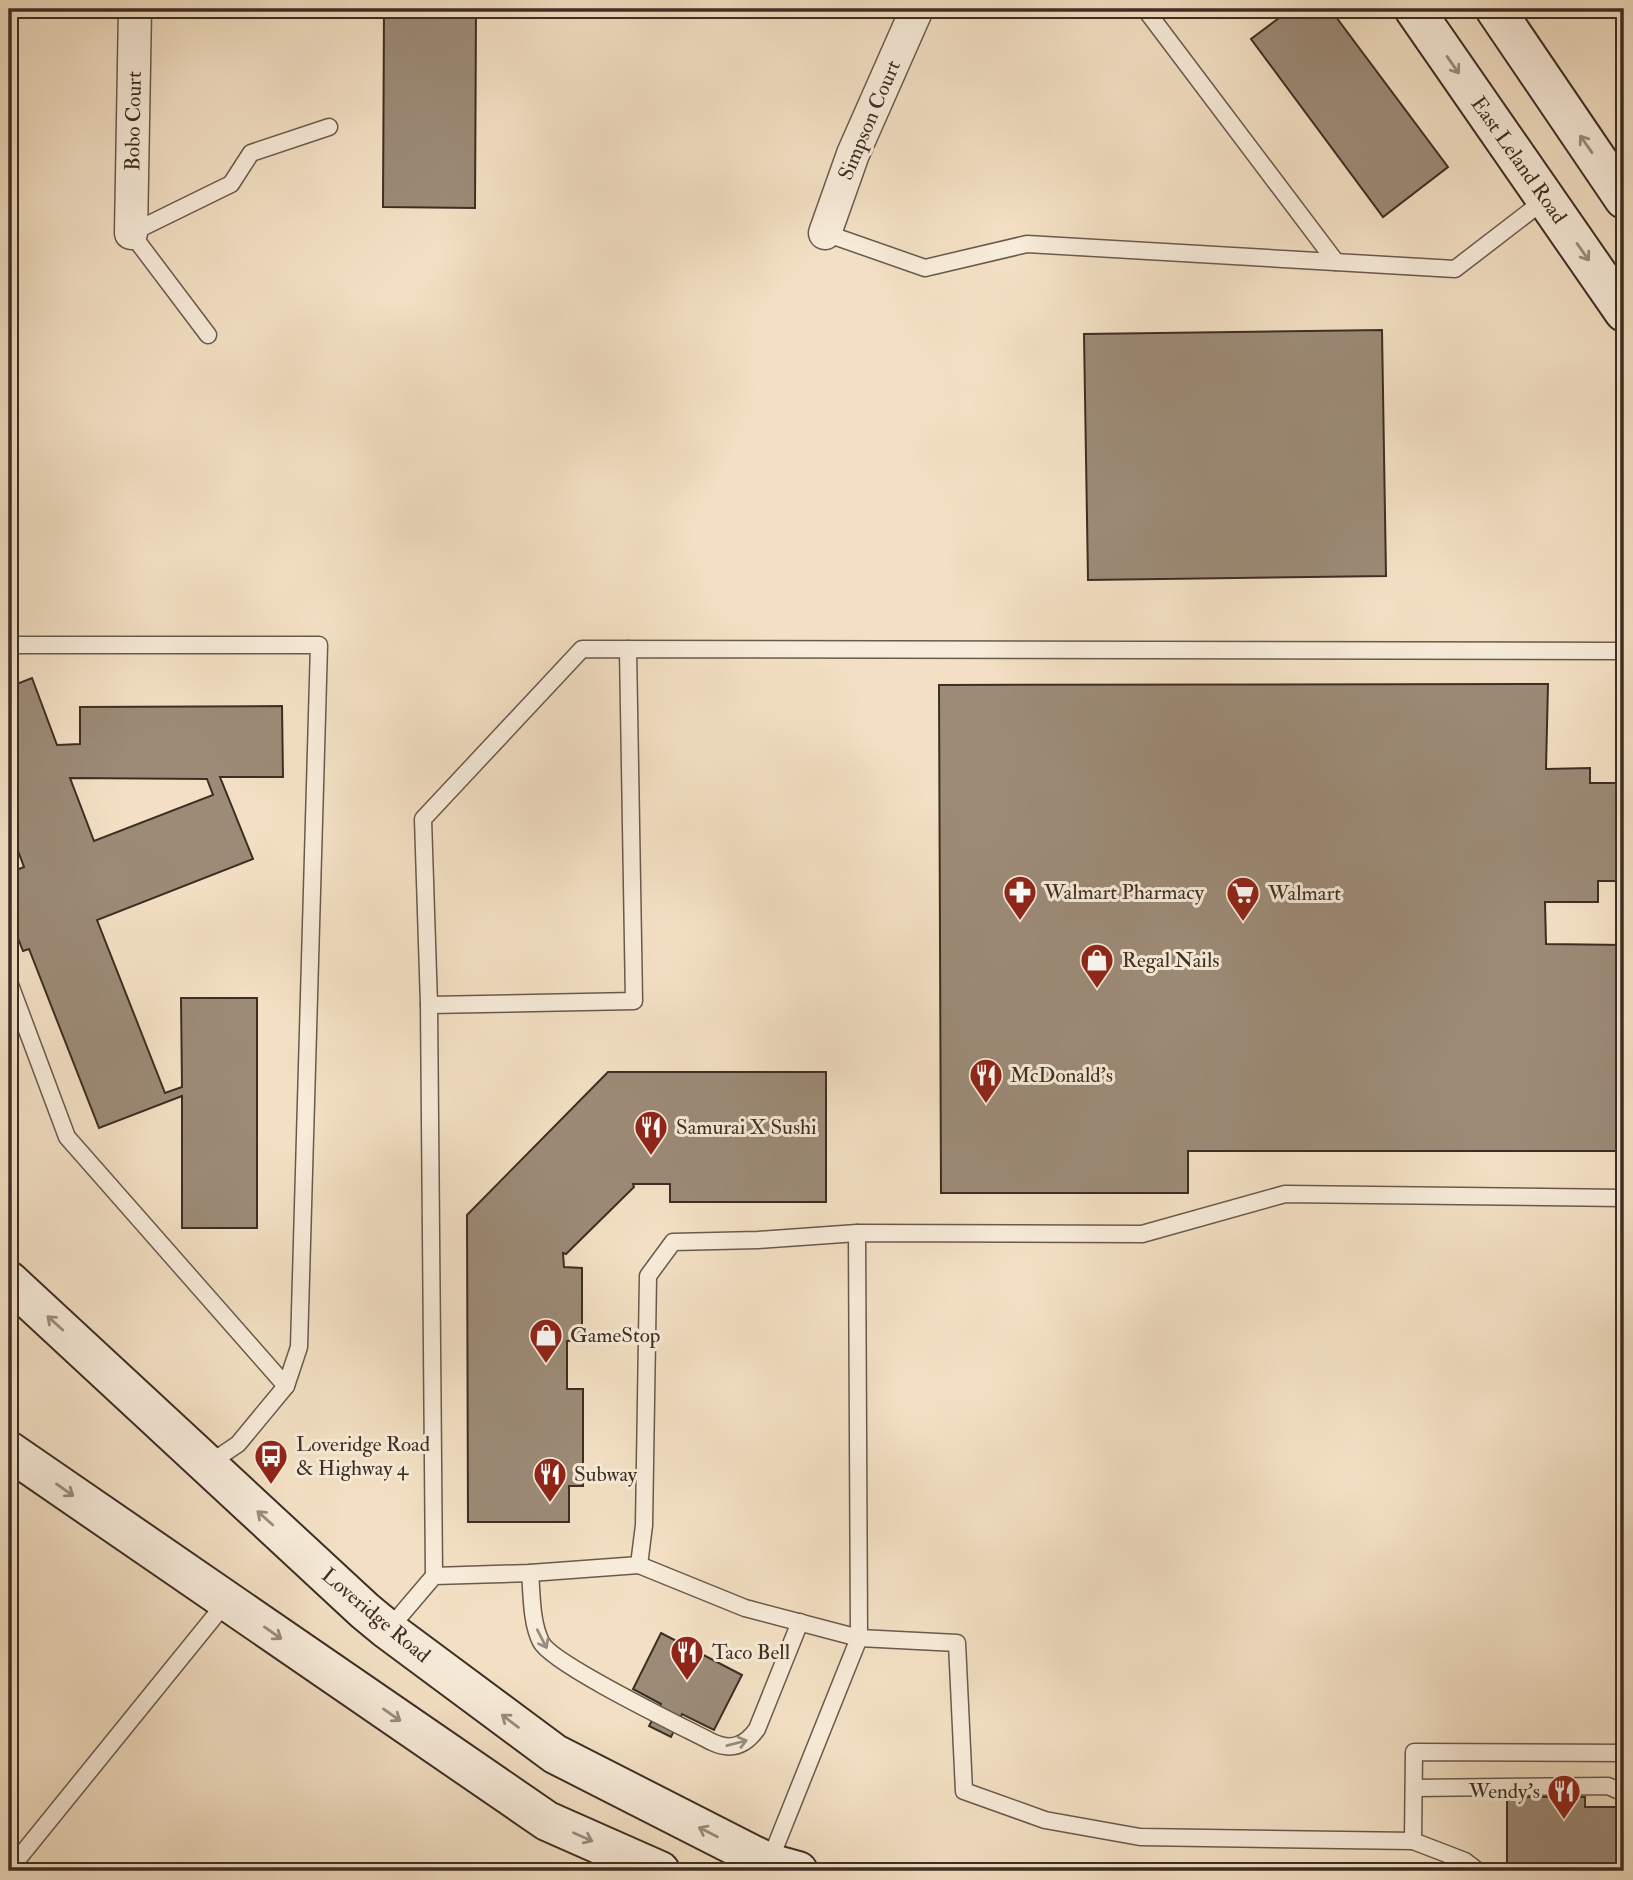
<svg xmlns="http://www.w3.org/2000/svg" width="1633" height="1880" viewBox="0 0 1633 1880" font-family="'IM FELL Double Pica',serif">
  <rect width="100%" height="100%" fill="#f3e0c4"/>
  <filter id="stains"><feTurbulence type="fractalNoise" baseFrequency=".00286" numOctaves="4"/><feColorMatrix values="0 0 0 0 .2 0 0 0 0 .09 0 0 0 0 .02 0 0 0 .5 -.17"/></filter>
  <radialGradient id="worn" r=".72"><stop offset=".6" stop-color="#630" stop-opacity="0"/><stop offset="1" stop-color="#630" stop-opacity=".3"/></radialGradient>
  <g fill="#9c8b77" stroke="#3d2e23" stroke-width="2" fill-rule="evenodd">
    <path d="M 384,9 L 476,9 L 475,208 L 383,207 Z"/>
    <path d="M 1291,9 L 1330,9 L 1448,167 L 1383,217 L 1251,39 Z"/>
    <path d="M 1382,330 L 1386,576 L 1088,580 L 1084,334 Z"/>
    <path d="M 32,678 L 57,745 L 80,744 L 80,707 L 282,706 L 283,777 L 220,777 L 253,859 L 97,920 L 165,1093 L 182,1087 L 181,998 L 257,998 L 257,1228 L 182,1228 L 182,1096 L 99,1128 L 29,949 L 23,951 L 9,915 L 9,873 L 24,867 L 9,827 L 9,687 ZM 70,778 L 207,779 L 213,795 L 94,841 Z"/>
    <path d="M 1548,684 L 1546,769 L 1590,768 L 1590,783 L 1624,783 L 1624,881 L 1598,881 L 1598,902 L 1545,902 L 1546,944 L 1624,945 L 1624,1151 L 1188,1151 L 1188,1193 L 941,1193 L 939,685 Z"/>
    <path d="M 608,1072 L 826,1072 L 826,1202 L 670,1202 L 670,1184 L 633,1184 L 634,1187 L 566,1254 L 563,1253 L 564,1267 L 582,1268 L 582,1341 L 567,1341 L 567,1389 L 583,1389 L 583,1486 L 569,1486 L 569,1522 L 468,1522 L 467,1215 Z"/>
    <path d="M 661,1633 L 742,1675 L 714,1730 L 682,1714 L 671,1737 L 649,1726 L 661,1704 L 633,1689 Z"/>
    <path d="M 1507,1797 L 1585,1797 L 1585,1807 L 1622,1807 L 1624,1864 L 1507,1863 Z"/>
  </g>
  <g fill="none" stroke-linecap="round" stroke-linejoin="round">
    <defs>
      <g id="lane">
        <path d="M 1145,9 L 1336,262"/>
        <path d="M 825,233 L 925,268 L 1027,244 L 1455,269 L 1546,199"/>
        <path d="M 208,335 L 131,233 L 231,184 L 251,153 L 329,127"/>
        <path d="M 9,645 L 319,645 L 299,1347 L 286,1386 L 238,1444 L 207,1465"/>
        <path d="M 9,982 L 67,1137 L 286,1386"/>
        <path d="M 429,1005 L 634,1001 L 628,649"/>
        <path d="M 639,1565 L 745,1608 L 859,1638 L 957,1643 L 964,1791 L 1045,1820 L 1140,1837 L 1413,1841 L 1414,1752 L 1624,1753"/>
        <path d="M 530,1573 C 532,1595 531,1622 541,1642 C 552,1664 683,1727 712,1742 C 731,1751 745,1746 757,1729 L 800,1622"/>
        <path d="M 434,1576 L 429,1005 L 423,819 L 582,649 L 1624,651"/>
        <path d="M 388,1630 L 434,1576 L 530,1573 L 639,1565 L 644,1525 L 648,1276 L 673,1242 L 758,1240 L 857,1233 L 1142,1234 L 1285,1194 L 1624,1198"/>
        <path d="M 1414,1788 L 1608,1786 L 1624,1793"/>
        <path d="M 1413,1841 L 1465,1861 L 1478,1871"/>
        <path d="M 768,1865 L 859,1638 L 857,1233"/>
        <path d="M 9,1870 L 227,1601"/>
      </g>
      <g id="street">
        <path d="M 131,233 L 135,9"/>
        <path d="M 825,233 L 853,154 L 917,9"/>
      </g>
      <g id="secondary">
        <path d="M 1414,9 L 1624,312"/>
        <path d="M 1495,9 L 1624,199"/>
        <path d="M 9,1281 L 365,1611 L 388,1630 L 555,1754 L 769,1863 L 798,1871"/>
        <path d="M 9,1451 L 547,1821 L 660,1871"/>
      </g>
    </defs>
    <use href="#lane" stroke="#6a5a4b" stroke-width="19"/>
    <use href="#street" stroke="#6a5a4b" stroke-width="35"/>
    <use href="#secondary" stroke="#3d2e23" stroke-width="42"/>
    <use href="#lane" stroke="#f7ebd9" stroke-width="16"/>
    <use href="#street" stroke="#f7ebd9" stroke-width="32"/>
    <use href="#secondary" stroke="#f7ebd9" stroke-width="38"/>
  </g>
  <defs><path id="oneway-shaft" d="M-6 0H5M1.5-3L5.5 0L1.5 3" fill="none" stroke-width="1.6" stroke-linecap="round" stroke-linejoin="round" transform="scale(1.75)"/></defs>
  <g stroke="#9a8c7e">
    <use href="#oneway-shaft" transform="translate(1453 65) rotate(55)"/>
    <use href="#oneway-shaft" transform="translate(1586 144) rotate(-125)"/>
    <use href="#oneway-shaft" transform="translate(1583 252) rotate(55)"/>
    <use href="#oneway-shaft" transform="translate(55 1323) rotate(-138)"/>
    <use href="#oneway-shaft" transform="translate(65 1490) rotate(35)"/>
    <use href="#oneway-shaft" transform="translate(265 1518) rotate(-138)"/>
    <use href="#oneway-shaft" transform="translate(273 1633) rotate(35)"/>
    <use href="#oneway-shaft" transform="translate(542 1639) rotate(63)"/>
    <use href="#oneway-shaft" transform="translate(392 1715) rotate(35)"/>
    <use href="#oneway-shaft" transform="translate(510 1721) rotate(-143)"/>
    <use href="#oneway-shaft" transform="translate(737 1743) rotate(-15)"/>
    <use href="#oneway-shaft" transform="translate(708 1832) rotate(-153)"/>
    <use href="#oneway-shaft" transform="translate(583 1837) rotate(24)"/>
  </g>
  <defs>
    <symbol id="pharmacy-pin" viewBox="-11 -11 22 30"><path d="M0 17L-7.5 6A9.5 9.5 0 1 1 7.5 6Z" fill="#8f2418" stroke="#f7ebd9"/><path d="M-2-6h4v4h4v4h-4v4h-4v-4h-4v-4h4Z" fill="#fff"/></symbol>
    <symbol id="supermarket-pin" viewBox="-11 -11 22 30"><path d="M0 17L-7.5 6A9.5 9.5 0 1 1 7.5 6Z" fill="#8f2418" stroke="#f7ebd9"/><path d="M-6-5.5h2.5l.6 2H6L4.5 2H-2.5L-4.4-4H-6ZM-1.5 3.2a1.3 1.3 0 1 0 .1 0ZM3 3.2a1.3 1.3 0 1 0 .1 0Z" fill="#fff"/></symbol>
    <symbol id="shop-pin" viewBox="-11 -11 22 30"><path d="M0 17L-7.5 6A9.5 9.5 0 1 1 7.5 6Z" fill="#8f2418" stroke="#f7ebd9"/><path d="M-5-2.5h2.3a2.7 3.5 0 0 1 5.4 0H5L5.5 6h-11ZM-1.5-2.5h3a1.5 2.3 0 0 0-3 0Z" fill="#fff"/></symbol>
    <symbol id="restaurant-pin" viewBox="-11 -11 22 30"><path d="M0 17L-7.5 6A9.5 9.5 0 1 1 7.5 6Z" fill="#8f2418" stroke="#f7ebd9"/><path d="M-5-6h1v4h1v-4h1v4h1v-4h1v5L-1.5 .5V6h-2V.5L-5-1ZM5-6V6H3V1.5H1.5Q1.5-4 5-6Z" fill="#fff"/></symbol>
    <symbol id="bus-pin" viewBox="-11 -11 22 30"><path d="M0 17L-7.5 6A9.5 9.5 0 1 1 7.5 6Z" fill="#8f2418" stroke="#f7ebd9"/><path d="M-5-6H5V4H4V6H2V4H-2V6H-4V4H-5ZM-3.5-4V0h7V-4ZM-3.5 1.2v1.5H-2V1.2ZM2 1.2v1.5H3.5V1.2Z" fill="#fff"/></symbol>
  </defs>
  <g fill-rule="evenodd">
    <use href="#pharmacy-pin" x="1001" y="873" width="38" height="52"/>
    <use href="#supermarket-pin" x="1224" y="874" width="38" height="52"/>
    <use href="#shop-pin" x="1078" y="941" width="38" height="52"/>
    <use href="#restaurant-pin" x="967" y="1056" width="38" height="52"/>
    <use href="#restaurant-pin" x="632" y="1108" width="38" height="52"/>
    <use href="#shop-pin" x="527" y="1316" width="38" height="52"/>
    <use href="#bus-pin" x="252" y="1437" width="38" height="52"/>
    <use href="#restaurant-pin" x="531" y="1455" width="38" height="52"/>
    <use href="#restaurant-pin" x="668" y="1633" width="38" height="52"/>
    <use href="#restaurant-pin" x="1545" y="1772" width="38" height="52"/>
  </g>
  <g text-anchor="middle" stroke-width="6" stroke-linejoin="round" paint-order="stroke">
    <g font-size="21" fill="#3d2e23" stroke="#f7ebd9">
      <text transform="translate(869 120) rotate(-67)" y="7">Simpson Court</text>
      <text transform="translate(133 121) rotate(-89)" y="7">Bobo Court</text>
      <text transform="translate(1519 160) rotate(55)" y="7">East Leland Road</text>
      <text transform="translate(376 1615) rotate(40)" y="7">Loveridge Road</text>
    </g>
    <g font-size="21" fill="#3d2e23" stroke="#f7ebd9" text-anchor="start">
      <text x="1044" y="899">Walmart Pharmacy</text>
      <text x="1268" y="900">Walmart</text>
      <text x="1122" y="967">Regal Nails</text>
      <text x="1010" y="1082">McDonald's</text>
      <text x="676" y="1134">Samurai X Sushi</text>
      <text x="570" y="1342">GameStop</text>
      <text x="296" y="1451">Loveridge Road<tspan x="296" dy="24">&amp; Highway 4</tspan></text>
      <text x="574" y="1481">Subway</text>
      <text x="712" y="1659">Taco Bell</text>
      <text x="1540" y="1798" text-anchor="end">Wendy's</text>
    </g>
  </g>
  <rect width="1633" height="1880" fill="none" stroke="#f3e0c4" stroke-width="35"/>
  <rect x="10" y="10" width="1612" height="1859" fill="none" stroke="#3d2e23" stroke-width="3.5"/>
  <rect x="18" y="18" width="1598" height="1845" fill="none" stroke="#3d2e23" stroke-width="2"/>
  <rect width="100%" height="100%" filter="url(#stains)"/>
  <rect width="100%" height="100%" fill="url(#worn)"/>
</svg>
